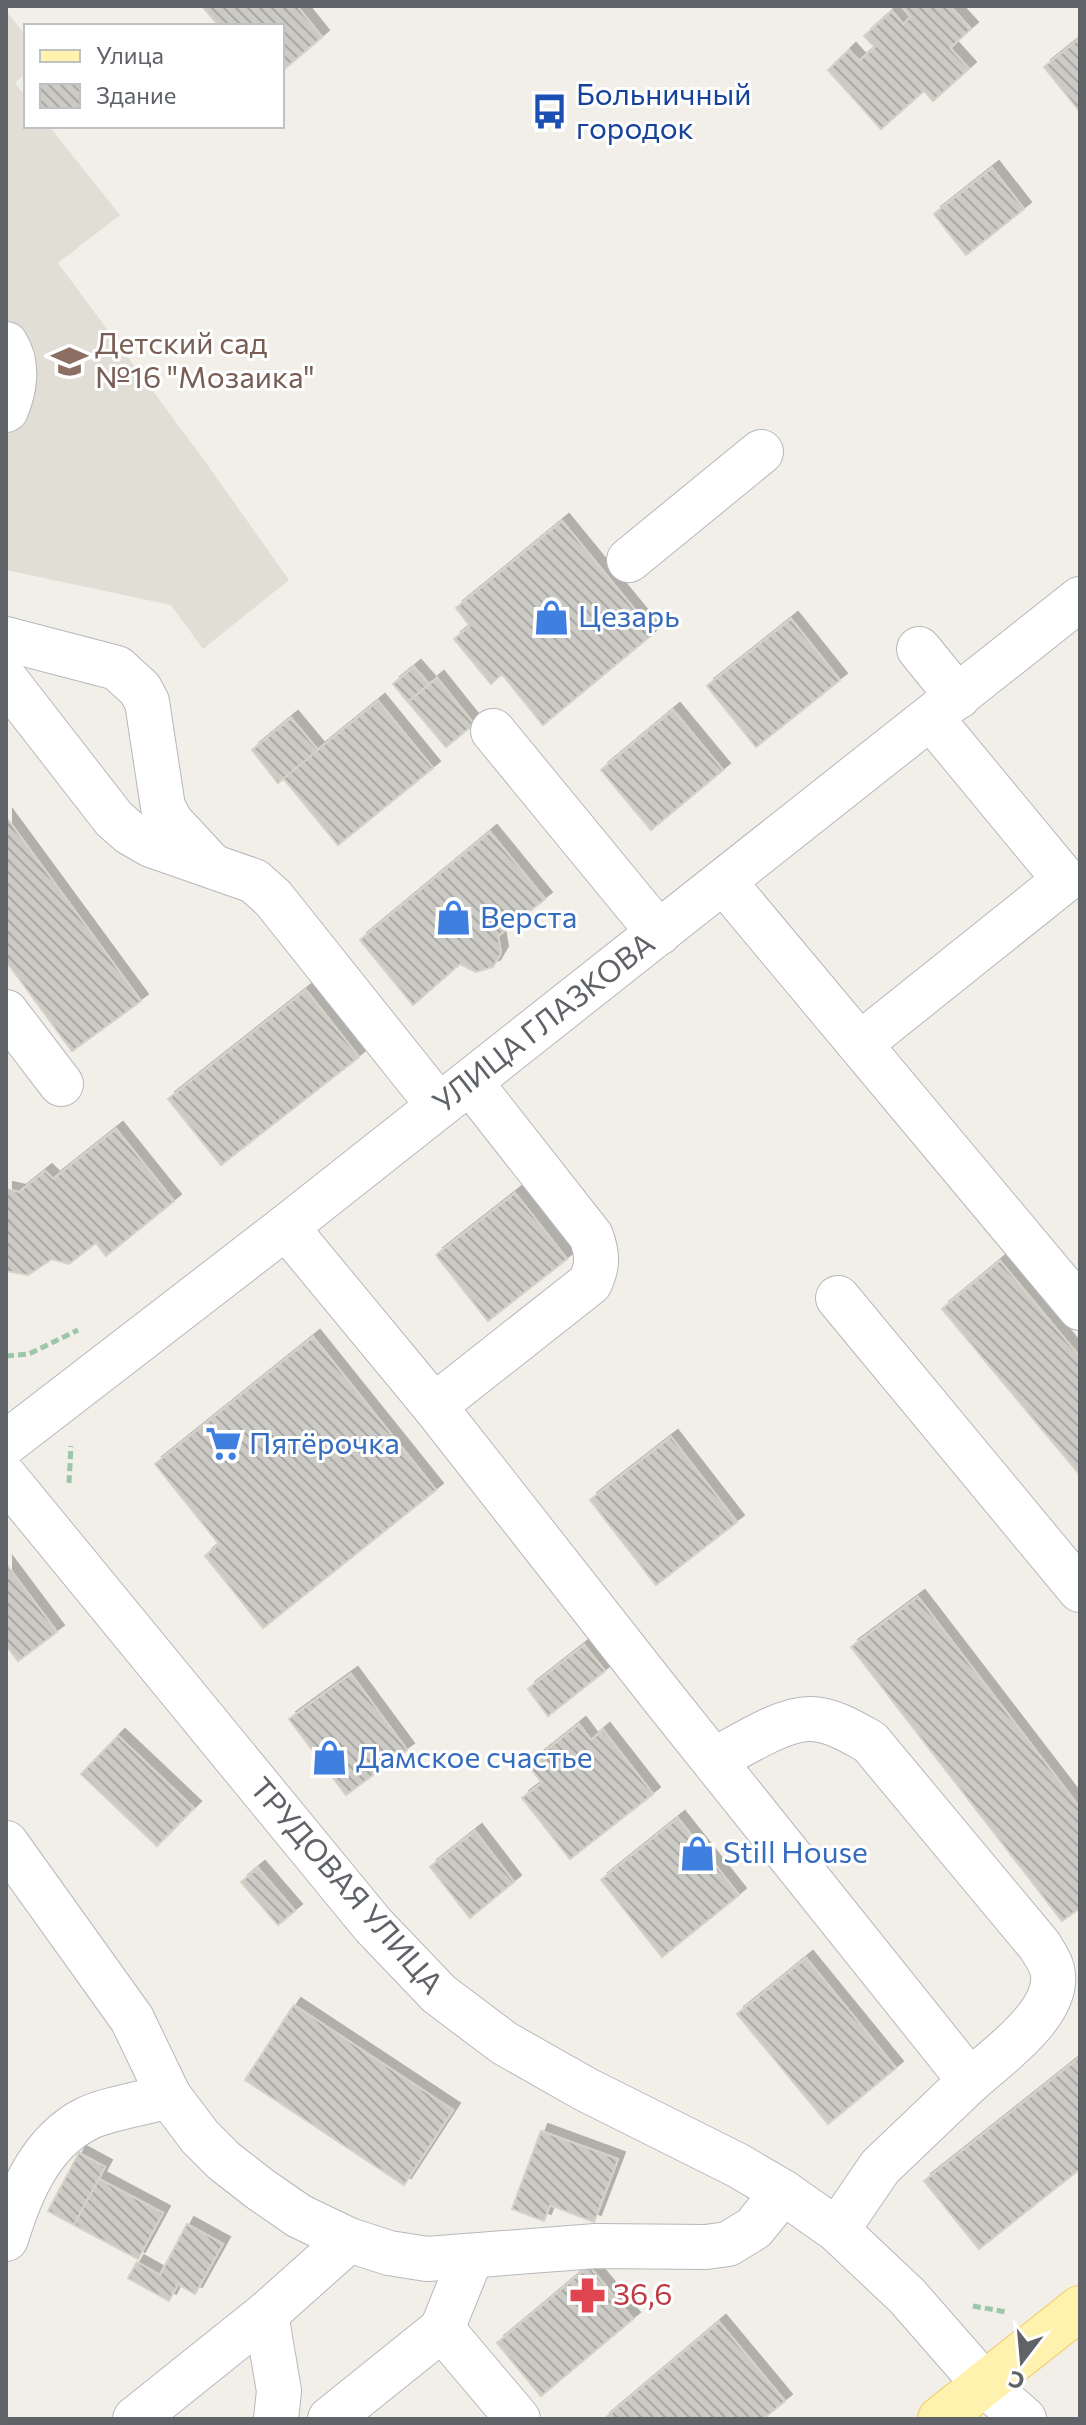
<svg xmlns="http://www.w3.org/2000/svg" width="1086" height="2425" viewBox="0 0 1086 2425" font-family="Commissioner,sans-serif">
  <defs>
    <pattern id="building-back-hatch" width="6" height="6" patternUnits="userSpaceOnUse" patternTransform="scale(2)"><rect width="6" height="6" fill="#cccac5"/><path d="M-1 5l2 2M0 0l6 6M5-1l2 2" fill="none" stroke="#a9a8a4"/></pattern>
    <filter id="shadow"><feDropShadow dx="7" dy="-7" stdDeviation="0" flood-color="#0004"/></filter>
  </defs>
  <rect width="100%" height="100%" fill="#f1efe8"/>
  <path fill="#e1ded6" d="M 6,11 L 26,36 L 26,73 L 15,83 L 26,97 L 26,126 L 49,126 L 120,215 L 58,263 L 204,460 L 289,580 L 203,649 L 171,605 L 6,570 Z"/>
  <g fill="url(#building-back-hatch)" stroke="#d6d1c6" stroke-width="2" filter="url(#shadow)">
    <path d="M 202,6 L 297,6 L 322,37 L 282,71 L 282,26 L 219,26 Z"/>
    <path d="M 901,6 L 950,6 L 971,29 L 950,48 L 969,69 L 933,101 L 924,91 L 881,129 L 828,70 L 849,50 L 859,61 L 875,47 L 864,36 L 892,11 L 903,24 L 911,17 Z"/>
    <path d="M 1080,38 L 1080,112 L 1044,67 Z"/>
    <path d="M 992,168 L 1024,209 L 966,255 L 934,214 Z"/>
    <path d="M 562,521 L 654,633 L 543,725 L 502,674 L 491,684 L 454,639 L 470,626 L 456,608 Z"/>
    <path d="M 791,619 L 840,680 L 756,747 L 707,686 Z"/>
    <path d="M 414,667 L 429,684 L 408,702 L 393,684 Z"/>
    <path d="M 437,678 L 474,724 L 446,747 L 408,702 Z"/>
    <path d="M 378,701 L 433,768 L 338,845 L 283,778 Z"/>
    <path d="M 673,710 L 723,770 L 651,830 L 601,770 Z"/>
    <path d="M 291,718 L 318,750 L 278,783 L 252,750 Z"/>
    <path d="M 6,817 L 141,1001 L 72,1051 L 6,961 Z"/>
    <path d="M 490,832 L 545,899 L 498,936 L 501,953 L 493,967 L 476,972 L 460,964 L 413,1005 L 360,940 Z"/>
    <path d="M 306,990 L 359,1057 L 221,1165 L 168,1099 Z"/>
    <path d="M 116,1129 L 174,1201 L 106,1256 L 96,1243 L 69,1264 L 52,1259 L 28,1275 L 6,1271 L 6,1189 L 19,1192 L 45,1171 L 53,1179 Z"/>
    <path d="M 515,1193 L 567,1259 L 488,1321 L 436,1255 Z"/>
    <path d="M 1000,1261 L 1080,1357 L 1080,1475 L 942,1309 Z"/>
    <path d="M 313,1337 L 436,1490 L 263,1628 L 205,1556 L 219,1544 L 155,1464 Z"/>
    <path d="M 671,1437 L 737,1522 L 656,1585 L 590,1500 Z"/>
    <path d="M 6,1564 L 57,1632 L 18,1661 L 6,1645 Z"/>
    <path d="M 918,1597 L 1080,1808 L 1080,1908 L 1062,1921 L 851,1647 Z"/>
    <path d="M 584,1645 L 605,1671 L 548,1716 L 528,1689 Z"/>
    <path d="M 351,1674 L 407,1750 L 346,1795 L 289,1719 Z"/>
    <path d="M 579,1724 L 591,1740 L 603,1730 L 653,1794 L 570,1859 L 522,1798 L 542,1783 L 528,1765 Z"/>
    <path d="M 118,1736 L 194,1808 L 157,1846 L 81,1774 Z"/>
    <path d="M 678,1818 L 739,1895 L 662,1957 L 601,1880 Z"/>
    <path d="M 475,1831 L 514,1882 L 470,1918 L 430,1867 Z"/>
    <path d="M 258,1868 L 295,1911 L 278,1925 L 241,1882 Z"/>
    <path d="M 806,1958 L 896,2068 L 828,2124 L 737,2014 Z"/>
    <path d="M 294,2005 L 453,2110 L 404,2185 L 245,2080 Z"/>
    <path d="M 1080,2057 L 1080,2169 L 979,2249 L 924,2181 Z"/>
    <path d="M 541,2131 L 618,2159 L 594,2222 L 550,2205 L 544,2221 L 512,2209 Z"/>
    <path d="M 79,2153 L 105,2167 L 74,2225 L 48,2211 Z"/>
    <path d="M 99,2179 L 163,2213 L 138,2259 L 74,2225 Z"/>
    <path d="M 187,2224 L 223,2244 L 195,2294 L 178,2284 L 169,2301 L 128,2278 L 137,2262 L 160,2275 Z"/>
    <path d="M 589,2266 L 633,2319 L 541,2396 L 497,2343 Z"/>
    <path d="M 719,2322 L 785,2401 L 763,2419 L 604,2419 Z"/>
  </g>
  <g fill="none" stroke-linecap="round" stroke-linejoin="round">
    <defs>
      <g id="minor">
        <path d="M 6,344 C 19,364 15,389 6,410"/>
        <path d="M 629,560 L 761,452"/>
        <path d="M 6,639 L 117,668 L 140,689 L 147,702 L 163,807 L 171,822 L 210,864"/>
        <path d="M 919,649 L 958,697"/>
        <path d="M 6,680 L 114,819 L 130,833 L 151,845 L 254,881 L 273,898 L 439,1106"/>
        <path d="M 493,731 L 659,933"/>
        <path d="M 724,882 L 1080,1308"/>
        <path d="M 6,1012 L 61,1084"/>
        <path d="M 860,1044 L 1065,880 L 931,718"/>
        <path d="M 286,1227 L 434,1406 L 665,1700 L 970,2081 L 880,2167 L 837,2230"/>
        <path d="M 838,1298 L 1080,1590"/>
        <path d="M 434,1406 L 590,1283 C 598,1265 598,1255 591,1236 L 470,1082"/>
        <path d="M 6,1443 L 286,1227 L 1080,599"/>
        <path d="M 6,1478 L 373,1925 L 439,1994 L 504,2043 L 585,2089 L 737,2165 L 783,2192 L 837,2230 L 907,2296 L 984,2384 L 1024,2419"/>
        <path d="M 714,1760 C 739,1747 784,1717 812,1719 C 833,1720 852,1732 870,1742 L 1040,1946 C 1044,1953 1050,1961 1052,1969 C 1063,2011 998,2056 970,2081"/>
        <path d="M 6,1843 L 132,2019 L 169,2096 L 200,2137 L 224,2161 L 260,2189 L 299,2216 L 349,2240 L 389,2253 L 427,2259 L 596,2246 L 706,2247 L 728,2244 L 754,2228 L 783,2192"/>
        <path d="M 6,2239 C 20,2193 40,2143 86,2119 C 106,2109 145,2103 169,2096"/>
        <path d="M 266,2314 L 279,2391 L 276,2419"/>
        <path d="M 442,2329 L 518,2419"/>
        <path d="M 135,2419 L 266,2314 L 349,2240"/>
        <path d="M 330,2419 L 442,2329 L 471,2257"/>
      </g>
      <path id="major" d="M 940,2419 L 1080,2308"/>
    </defs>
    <use href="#minor" stroke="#b5b8bc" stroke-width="46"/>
    <use href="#major" stroke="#f2c960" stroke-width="46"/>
    <g stroke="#9cc7a9" stroke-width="5" stroke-dasharray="8 4" stroke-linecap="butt">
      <path d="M 6,1356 L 29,1354 L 78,1330"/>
      <path d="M 69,1483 L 71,1446"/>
      <path d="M 973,2306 L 1006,2312"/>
    </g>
    <use href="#minor" stroke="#fff" stroke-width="44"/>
    <use href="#major" stroke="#fff2af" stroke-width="44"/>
  </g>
  <defs>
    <symbol id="bus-bare" viewBox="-9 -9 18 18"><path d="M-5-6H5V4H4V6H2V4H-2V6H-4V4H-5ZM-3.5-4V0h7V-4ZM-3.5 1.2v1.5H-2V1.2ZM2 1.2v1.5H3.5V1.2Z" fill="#1a4fb4" stroke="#fff" stroke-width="2.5" paint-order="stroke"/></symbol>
    <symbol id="school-bare" viewBox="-9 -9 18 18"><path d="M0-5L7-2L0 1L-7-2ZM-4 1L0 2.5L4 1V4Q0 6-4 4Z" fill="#8d6e63" stroke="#fff" stroke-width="2.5" paint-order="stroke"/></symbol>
    <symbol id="shop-bare" viewBox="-9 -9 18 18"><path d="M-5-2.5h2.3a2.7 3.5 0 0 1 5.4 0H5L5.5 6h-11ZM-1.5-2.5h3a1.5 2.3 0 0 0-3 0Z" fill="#3f7fe0" stroke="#fff" stroke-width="2.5" paint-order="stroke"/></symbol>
    <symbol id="supermarket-bare" viewBox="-9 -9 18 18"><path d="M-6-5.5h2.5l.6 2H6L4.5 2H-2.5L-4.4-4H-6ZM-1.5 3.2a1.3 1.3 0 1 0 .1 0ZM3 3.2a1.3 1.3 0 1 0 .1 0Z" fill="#3f7fe0" stroke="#fff" stroke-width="2.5" paint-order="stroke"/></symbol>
    <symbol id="pharmacy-bare" viewBox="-9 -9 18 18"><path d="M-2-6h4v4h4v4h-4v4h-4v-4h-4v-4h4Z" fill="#e0444e" stroke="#fff" stroke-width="2.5" paint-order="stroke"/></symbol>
  </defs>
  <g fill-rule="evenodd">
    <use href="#bus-bare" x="524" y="86" width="51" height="51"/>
    <use href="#school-bare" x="44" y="336" width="51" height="51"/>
    <use href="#shop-bare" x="526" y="592" width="51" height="51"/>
    <use href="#shop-bare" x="428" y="892" width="51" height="51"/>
    <use href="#supermarket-bare" x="198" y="1418" width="51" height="51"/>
    <use href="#shop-bare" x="304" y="1732" width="51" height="51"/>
    <use href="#shop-bare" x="672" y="1828" width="51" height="51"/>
    <use href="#pharmacy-bare" x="562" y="2270" width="51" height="51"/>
  </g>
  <g text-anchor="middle" stroke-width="6" stroke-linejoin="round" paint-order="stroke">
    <g font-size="30" fill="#164399" stroke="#fff" text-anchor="start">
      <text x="576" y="105">Больничный<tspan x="576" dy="34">городок</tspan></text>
    </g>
    <g font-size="30" fill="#785e54" stroke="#fff" text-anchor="start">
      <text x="95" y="354">Детский сад<tspan x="95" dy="34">№16 "Мозаика"</tspan></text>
    </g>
    <g font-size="30" fill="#366cbe" stroke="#fff" text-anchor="start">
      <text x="578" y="627">Цезарь</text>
      <text x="480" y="928">Верста</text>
      <text x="249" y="1454">Пятёрочка</text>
      <text x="356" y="1768">Дамское счастье</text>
      <text x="723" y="1863">Still House</text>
    </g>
    <g font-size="30" fill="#5f6368" stroke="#fff">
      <text transform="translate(544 1023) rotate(-38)" y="10">УЛИЦА ГЛАЗКОВА</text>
      <text transform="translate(346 1886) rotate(49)" y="10">ТРУДОВАЯ УЛИЦА</text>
    </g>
    <g font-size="30" fill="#be3a42" stroke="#fff" text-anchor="start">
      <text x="613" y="2305">36,6</text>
    </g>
  </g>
  <rect width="1086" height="2425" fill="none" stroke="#5f6368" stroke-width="16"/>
  <rect x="24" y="24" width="260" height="104" fill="#ffffff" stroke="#bfc1c3" stroke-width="2"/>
  <rect x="40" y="50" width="40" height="12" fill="#fff2af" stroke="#bfc1c3" stroke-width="2"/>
  <text x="96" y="64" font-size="24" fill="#5f6368">Улица</text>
  <rect x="40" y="84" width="40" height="24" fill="url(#building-back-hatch)" stroke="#bfc1c3" stroke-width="2"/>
  <text x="96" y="104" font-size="24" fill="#5f6368">Здание</text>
  <g transform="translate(1022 2361) rotate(196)" stroke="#ffffff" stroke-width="6" paint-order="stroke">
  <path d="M0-6L14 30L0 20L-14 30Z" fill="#5f6368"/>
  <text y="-12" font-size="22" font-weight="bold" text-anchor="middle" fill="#5f6368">С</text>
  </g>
</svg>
